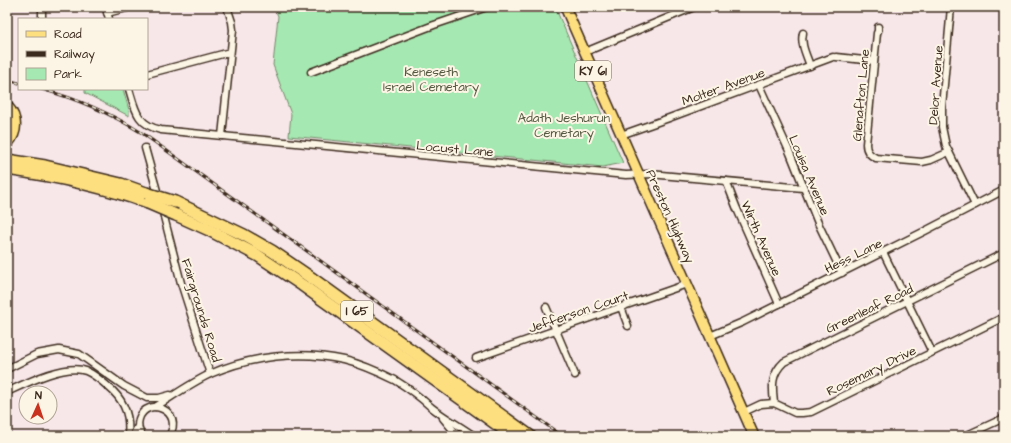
<svg xmlns="http://www.w3.org/2000/svg" width="1011" height="443" viewBox="0 0 1011 443" font-family="'Architects Daughter',sans-serif">
  <rect width="100%" height="100%" fill="#f8e7e9"/>
  <filter id="ink" filterUnits="userSpaceOnUse"><feTurbulence type="fractalNoise" baseFrequency=".025" numOctaves="2"/><feDisplacementMap in="SourceGraphic" scale="8" xChannelSelector="R" yChannelSelector="G"/><feConvolveMatrix kernelMatrix="1 2 1 2 8 2 1 2 1" color-interpolation-filters="sRGB"/></filter>
  <g filter="url(#ink)">
    <g fill="#a6e8b1" stroke="#708968">
      <path d="M 274,7 L 555,7 L 623,163 L 603,167 L 289,136 L 291,114 L 273,65 L 278,16 Z"/>
      <path d="M 85,89 L 123,89 L 129,110 L 129,116 L 85,93 Z"/>
    </g>
    <g fill="none" stroke-linecap="round" stroke-linejoin="round">
      <defs>
        <g id="minor">
          <path d="M 42,7 L 42,19"/>
          <path d="M 106,7 L 109,19"/>
          <path d="M 951,7 L 942,107 L 942,127 L 946,146 L 975,205"/>
          <path d="M 107,13 L 131,7"/>
          <path d="M 878,27 L 878,31 L 877,33 L 866,144 C 866,151 869,155 876,158 L 922,162 L 931,160 L 949,152"/>
          <path d="M 803,33 C 800,44 807,56 810,66"/>
          <path d="M 585,52 L 694,7"/>
          <path d="M 836,57 L 874,61"/>
          <path d="M 311,72 L 434,25 L 487,7"/>
          <path d="M 147,74 L 230,52"/>
          <path d="M 759,85 L 790,153 L 818,223 L 842,273"/>
          <path d="M 129,89 C 135,109 137,125 161,130 L 563,169 L 626,175 L 650,174 L 803,188"/>
          <path d="M 621,135 L 669,118 L 833,57"/>
          <path d="M 222,136 L 233,30 L 232,22 L 227,7"/>
          <path d="M 145,148 L 159,198"/>
          <path d="M 726,181 L 737,209 L 779,304"/>
          <path d="M 162,209 L 181,283 L 210,374"/>
          <path d="M 883,252 L 932,352"/>
          <path d="M 546,307 L 575,375"/>
          <path d="M 621,307 L 628,326"/>
          <path d="M 710,336 L 743,322 L 925,231 L 1004,190"/>
          <path d="M 476,358 L 621,307 L 687,284"/>
          <path d="M 7,369 L 37,354 L 59,350 L 79,354 L 124,386 L 147,398 L 159,398 L 170,395"/>
          <path d="M 7,392 C 26,383 66,363 86,371 C 96,375 105,384 113,391 C 126,404 130,418 128,436"/>
          <path d="M 774,403 C 772,386 771,374 784,362 L 1004,253"/>
          <path d="M 155,407 C 173,396 191,383 210,374 C 251,356 300,350 344,360 C 361,364 379,372 395,380 C 408,388 420,397 431,407 C 445,418 460,426 474,436"/>
          <path d="M 744,412 L 761,404 L 774,403 L 795,413 L 802,413 L 811,412 L 1004,317"/>
          <path d="M 443,418 L 458,436"/>
          <path d="M 133,436 L 138,426"/>
          <path d="M 142,436 C 139,431 137,425 139,419 C 147,395 185,411 169,436"/>
          <path d="M 965,436 L 1004,418"/>
        </g>
        <path id="primary" d="M 565,7 L 754,436"/>
        <g id="motorway">
          <path d="M 7,107 C 17,118 17,132 7,143"/>
          <path d="M 7,160 L 45,166 L 121,184 L 146,193"/>
          <path d="M 7,169 C 55,176 103,186 148,203"/>
          <path d="M 175,202 L 244,235 L 272,251 L 310,277 L 530,436"/>
          <path d="M 176,215 L 209,230 L 257,255 L 302,285 L 513,436"/>
        </g>
      </defs>
      <use href="#minor" stroke="#3b2a1e" stroke-width="9"/>
      <use href="#primary" stroke="#3b2a1e" stroke-width="12"/>
      <use href="#motorway" stroke="#3b2a1e" stroke-width="14"/>
      <use href="#minor" stroke="#fcf5e5" stroke-width="6"/>
      <use href="#primary" stroke="#fedf80" stroke-width="9"/>
      <use href="#motorway" stroke="#fedf80" stroke-width="11"/>
      <defs>
        <g id="rail">
          <path d="M 7,80 L 19,83"/>
          <path d="M 41,89 C 78,99 110,113 142,133 L 311,254 L 562,436"/>
        </g>
      </defs>
      <use href="#rail" stroke="#3b2a1e" stroke-width="3"/>
      <use href="#rail" stroke="#fcf5e5" stroke-width="1.5" stroke-dasharray="4.5" stroke-linecap="butt"/>
      <defs>
        <g id="motorway-bridge">
          <path d="M 146,193 L 175,202"/>
          <path d="M 148,203 L 176,215"/>
        </g>
      </defs>
      <use href="#motorway-bridge" stroke="#3b2a1e" stroke-width="14" stroke-linecap="butt"/>
      <use href="#motorway-bridge" stroke="#fedf80" stroke-width="11"/>
    </g>
  </g>
  <g text-anchor="middle" stroke-width="4" stroke-linejoin="round" paint-order="stroke">
    <g fill="#fcf5e5" stroke="#75675a" stroke-width="1">
      <rect x="575" y="61" width="36" height="20" rx="3"/>
      <rect x="341" y="301" width="32" height="20" rx="3"/>
    </g>
    <g font-size="12" font-weight="bold" fill="#3b2a1e">
      <text x="593" y="75">KY 61</text>
      <text x="357" y="315">I 65</text>
    </g>
    <g font-size="13" fill="#565a43" stroke="#fcf5e5">
      <text x="431" y="76">Keneseth<tspan x="431" dy="15">Israel Cemetary</tspan></text>
      <text x="564" y="122">Adath Jeshurun<tspan x="564" dy="15">Cemetary</tspan></text>
    </g>
    <g font-size="13" fill="#3b2a1e" stroke="#fcf5e5">
      <text transform="translate(935 85) rotate(-86)" y="5">Delor Avenue</text>
      <text transform="translate(723 86) rotate(-20)" y="5">Molter Avenue</text>
      <text transform="translate(860 95) rotate(-85)" y="5">Glenafton Lane</text>
      <text transform="translate(455 148) rotate(5)" y="5">Locust Lane</text>
      <text transform="translate(810 175) rotate(67)" y="5">Louisa Avenue</text>
      <text transform="translate(671 216) rotate(66)" y="5">Preston Highway</text>
      <text transform="translate(762 238) rotate(66)" y="5">Wirth Avenue</text>
      <text transform="translate(853 255) rotate(-26)" y="5">Hess Lane</text>
      <text transform="translate(869 308) rotate(-26)" y="5">Greenleaf Road</text>
      <text transform="translate(202 310) rotate(73)" y="5">Fairgrounds Road</text>
      <text transform="translate(578 311) rotate(-19)" y="5">Jefferson Court</text>
      <text transform="translate(871 370) rotate(-26)" y="5">Rosemary Drive</text>
    </g>
  </g>
  <rect width="1011" height="443" fill="none" stroke="#fcf5e5" stroke-width="24"/>
  <rect x="12" y="12" width="987" height="419" fill="none" stroke="#3b2a1e" stroke-width="1.5" filter="url(#ink)"/>
  <rect x="18" y="18" width="130" height="72" fill="#fcf5e5" stroke="#afa495"/>
  <rect x="26" y="31" width="20" height="6" fill="#fedf80" stroke="#afa495"/>
  <text x="54" y="38" font-size="12" fill="#3b2a1e">Road</text>
  <rect x="26" y="51" width="20" height="6" fill="#3b2a1e" stroke="#afa495"/>
  <text x="54" y="58" font-size="12" fill="#3b2a1e">Railway</text>
  <rect x="26" y="68" width="20" height="12" fill="#a6e8b1" stroke="#afa495"/>
  <text x="54" y="78" font-size="12" fill="#3b2a1e">Park</text>
  <g transform="translate(38 405) rotate(3)"><circle r="19" fill="#fcf5e5" stroke="#afa495"/>
  <path d="M0-3L7 15L0 10L-7 15Z" fill="#c8321e"/>
  <text y="-6" font-size="11" font-weight="bold" text-anchor="middle" fill="#3b2a1e">N</text>
  </g>
</svg>
